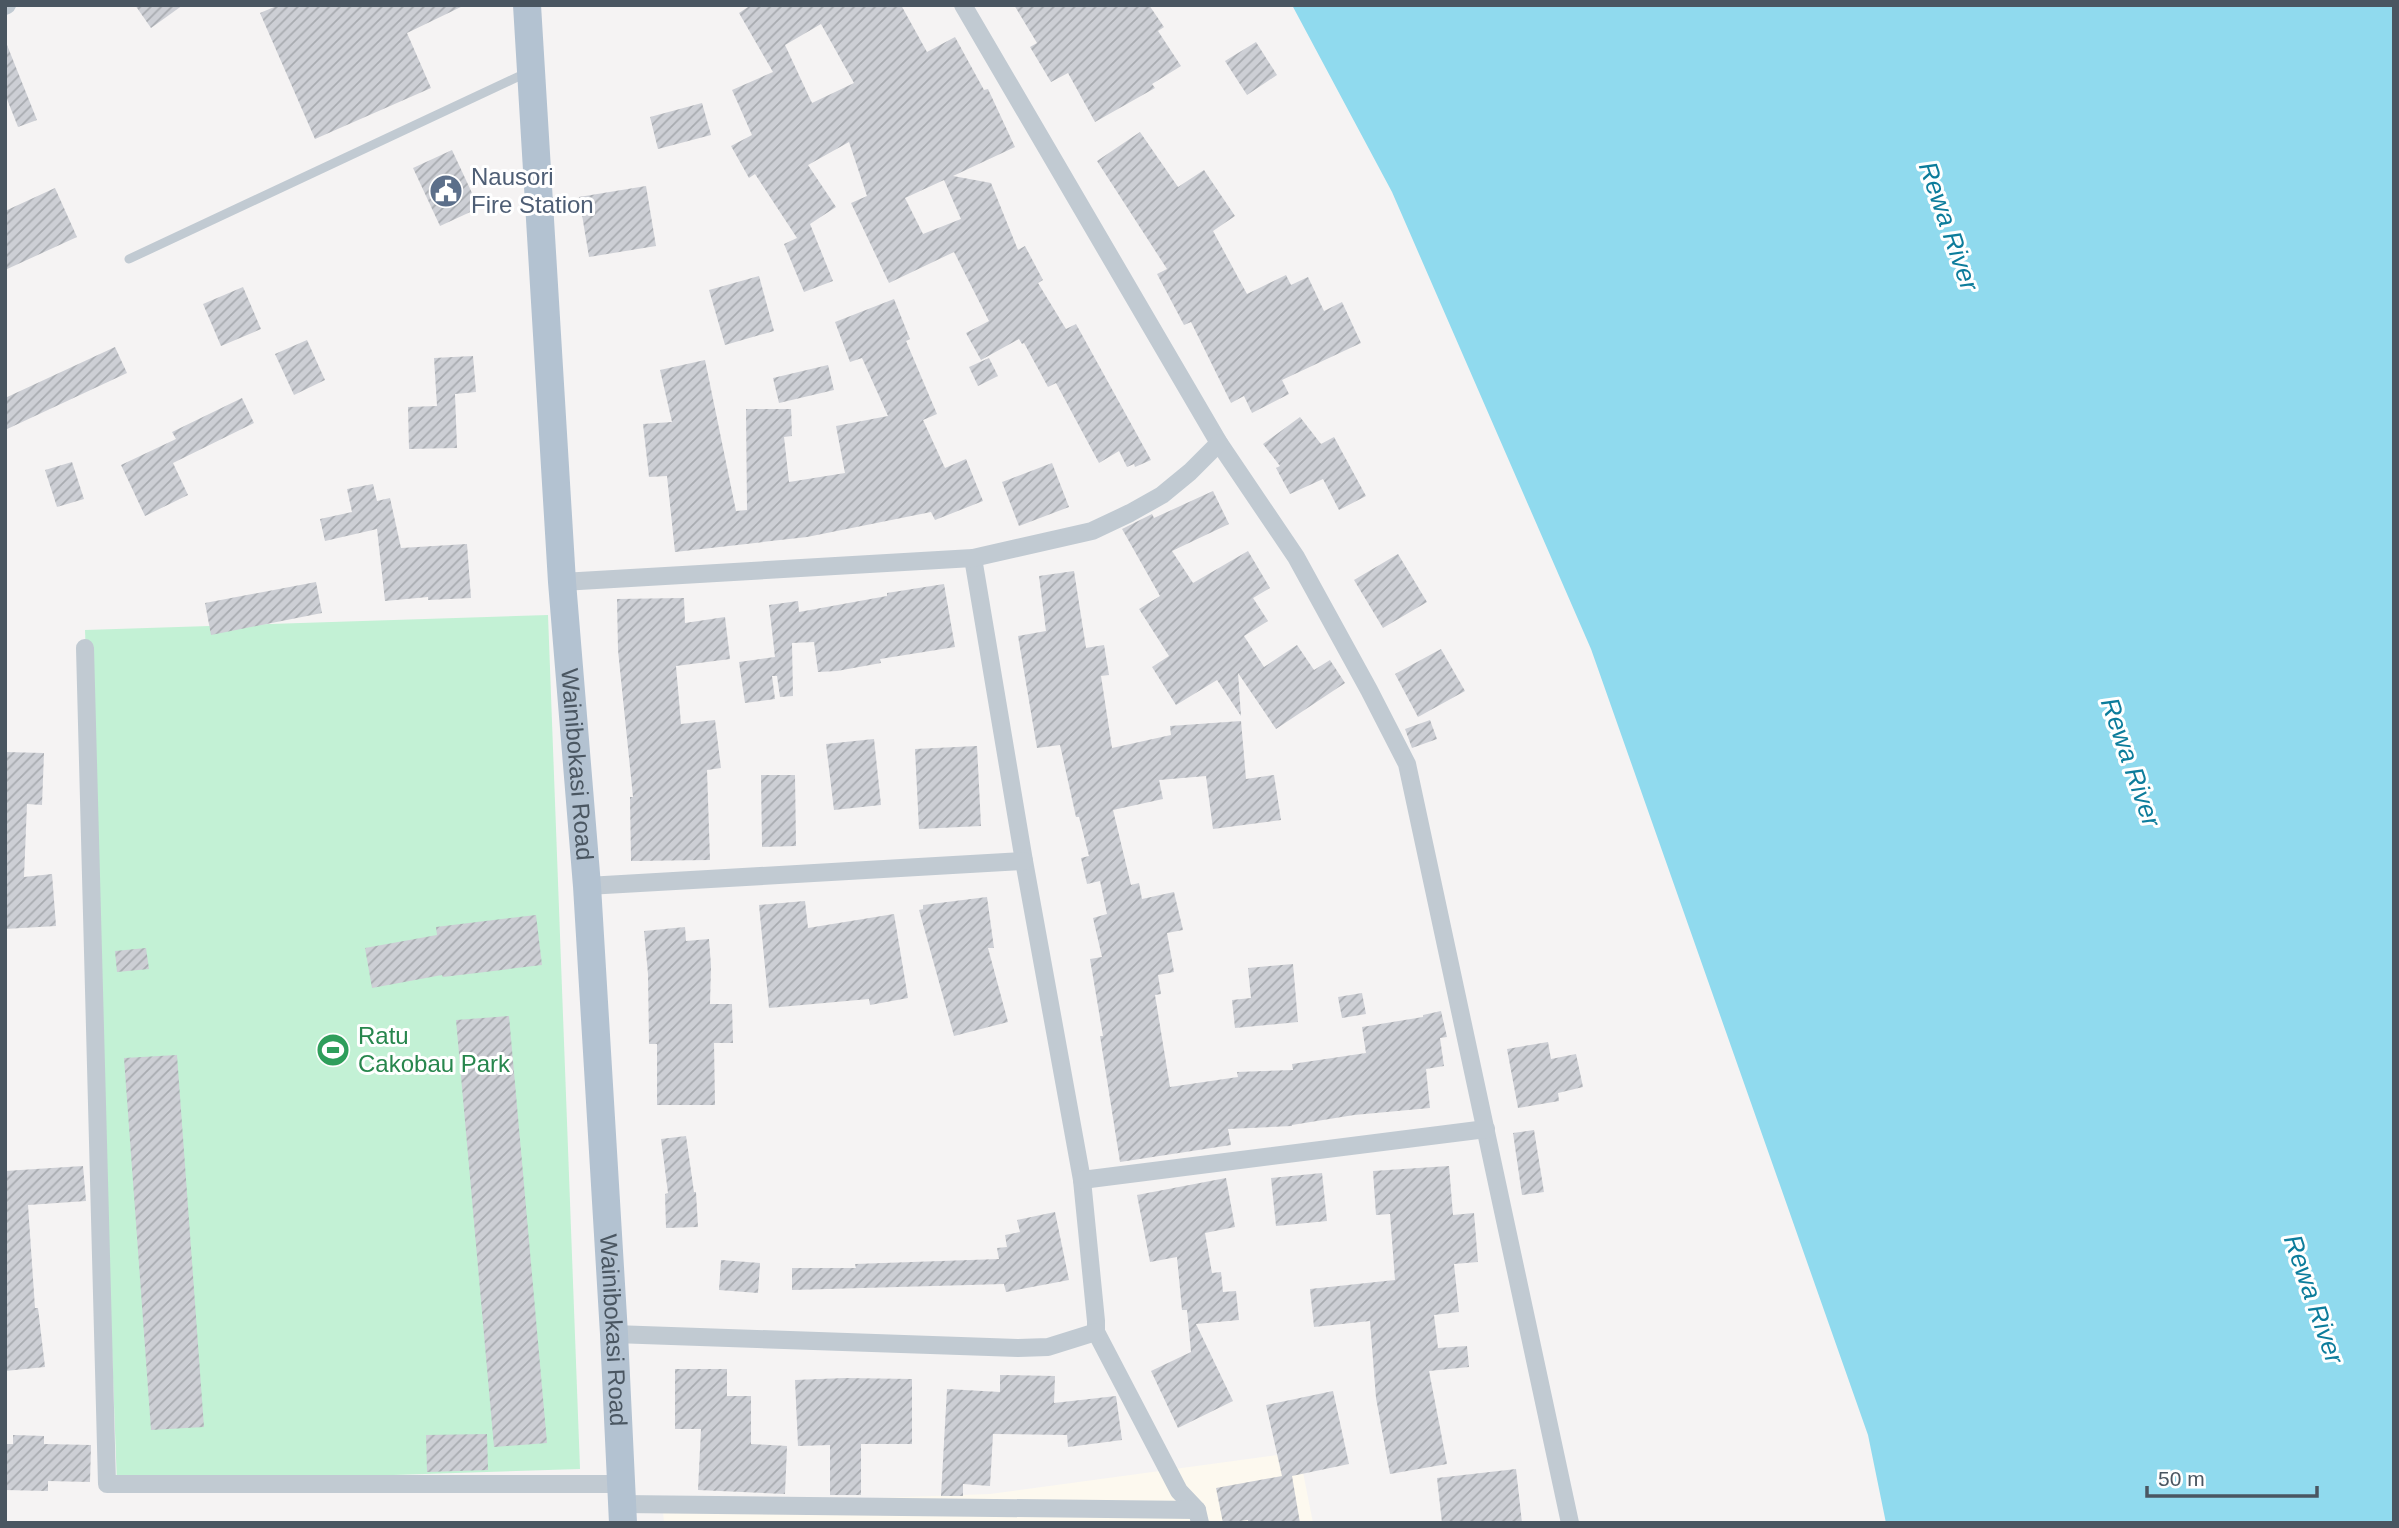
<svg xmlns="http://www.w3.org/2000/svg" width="2399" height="1528" viewBox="0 0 2399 1528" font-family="Helvetica,sans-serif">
  <defs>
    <pattern id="building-hatch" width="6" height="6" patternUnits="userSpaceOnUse" patternTransform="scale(1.75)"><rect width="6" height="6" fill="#cdcfd5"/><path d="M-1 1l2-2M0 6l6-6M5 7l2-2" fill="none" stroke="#a8abb0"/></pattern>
  </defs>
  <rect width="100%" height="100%" fill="#f5f3f3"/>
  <path fill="#fdf9ef" d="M 1299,1452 L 1313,1523 L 664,1523 L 662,1499 L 820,1500 L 990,1494 Z"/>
  <path fill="#c3f1d5" d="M 548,615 L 580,1469 L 117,1484 L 85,630 Z"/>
  <path fill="#90daee" d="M 1292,5 L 2394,5 L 2394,1523 L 1886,1523 L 1868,1435 L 1591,649 L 1392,192 Z"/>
  <g fill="url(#building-hatch)" fill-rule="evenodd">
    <path d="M 135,5 L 183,5 L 151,28 Z"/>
    <path d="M 279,5 L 465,5 L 407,33 L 431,88 L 315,139 L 260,13 Z"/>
    <path d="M 751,5 L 901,5 L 927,52 L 955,37 L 984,90 L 988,89 L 1015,147 L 953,176 L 991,183 L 1018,250 L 1025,246 L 1043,280 L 1038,283 L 1066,329 L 1076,324 L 1151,460 L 1135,467 L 1134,464 L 1127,467 L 1119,451 L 1099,463 L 1056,383 L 1048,387 L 1024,343 L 1022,344 L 1019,339 L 981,360 L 966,333 L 989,321 L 954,252 L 889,283 L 851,203 L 867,196 L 849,142 L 808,165 L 836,207 L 810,224 L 833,281 L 804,292 L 784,244 L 797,238 L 755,174 L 749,178 L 731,146 L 752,135 L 732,90 L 773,72 L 739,13 ZM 821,24 L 854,83 L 812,103 L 785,45 ZM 944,180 L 961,219 L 923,234 L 905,198 Z"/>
    <path d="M 1014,5 L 1149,5 L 1164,27 L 1158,31 L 1181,66 L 1152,84 L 1155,88 L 1095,122 L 1068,73 L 1051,82 L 1030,47 L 1037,43 Z"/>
    <path d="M 5,40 L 37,120 L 18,127 L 5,94 Z"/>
    <path d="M 1256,42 L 1277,75 L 1247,95 L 1225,61 Z"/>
    <path d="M 702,103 L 711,135 L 658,149 L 650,117 Z"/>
    <path d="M 1140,132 L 1178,187 L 1204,170 L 1235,216 L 1213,231 L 1247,294 L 1286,275 L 1291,285 L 1308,277 L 1324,311 L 1342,302 L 1361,343 L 1282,380 L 1289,394 L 1252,413 L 1244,396 L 1231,403 L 1191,322 L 1184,325 L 1157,274 L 1167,269 L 1097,161 Z"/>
    <path d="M 452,150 L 479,208 L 440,226 L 413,168 Z"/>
    <path d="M 646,186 L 656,246 L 589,257 L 579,197 Z"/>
    <path d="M 55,188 L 77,237 L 5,270 L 5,211 Z"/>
    <path d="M 759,276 L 774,331 L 725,345 L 709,290 Z"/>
    <path d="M 243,287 L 261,329 L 221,346 L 203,304 Z"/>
    <path d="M 894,299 L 910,339 L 906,341 L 937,414 L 923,420 L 945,468 L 966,459 L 983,501 L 935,520 L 931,512 L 807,537 L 675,552 L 667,476 L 649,477 L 643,424 L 672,422 L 660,370 L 705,360 L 736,511 L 747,510 L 746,409 L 791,409 L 792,436 L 784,437 L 789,482 L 845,473 L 836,426 L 888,416 L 862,358 L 850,362 L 835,322 Z"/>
    <path d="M 307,340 L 325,380 L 294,395 L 275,354 Z"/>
    <path d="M 115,347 L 127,373 L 5,430 L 5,398 Z"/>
    <path d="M 473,356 L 476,392 L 455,394 L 457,448 L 409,449 L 408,407 L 437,406 L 434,358 Z"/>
    <path d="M 989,358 L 998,376 L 978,386 L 969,367 Z"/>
    <path d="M 828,365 L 834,390 L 779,403 L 773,378 Z"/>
    <path d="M 242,398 L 254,423 L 173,463 L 188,495 L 145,516 L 121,465 L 176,439 L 172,432 Z"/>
    <path d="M 1300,417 L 1321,444 L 1334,437 L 1366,496 L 1339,510 L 1323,479 L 1290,494 L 1276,468 L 1280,466 L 1263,444 Z"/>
    <path d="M 72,462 L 84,499 L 57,507 L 45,470 Z"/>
    <path d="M 1052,463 L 1069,507 L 1019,526 L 1002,482 Z"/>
    <path d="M 373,484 L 377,501 L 390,498 L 401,548 L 467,544 L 471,598 L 428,600 L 428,597 L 385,601 L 377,529 L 325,541 L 320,519 L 352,512 L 347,489 Z"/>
    <path d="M 1213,491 L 1229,524 L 1172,551 L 1193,583 L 1248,551 L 1270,588 L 1253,598 L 1268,621 L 1244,636 L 1264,667 L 1297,645 L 1314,670 L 1330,660 L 1345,683 L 1276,729 L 1238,673 L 1241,716 L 1217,680 L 1176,705 L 1152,667 L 1169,656 L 1139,609 L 1160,596 L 1122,529 L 1152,514 L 1154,518 Z"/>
    <path d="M 1398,554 L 1427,602 L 1383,628 L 1354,580 Z"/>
    <path d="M 1074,571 L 1086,648 L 1104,645 L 1109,675 L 1101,676 L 1112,748 L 1171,735 L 1170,726 L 1241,721 L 1246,779 L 1274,775 L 1281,820 L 1213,829 L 1206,776 L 1159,780 L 1163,799 L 1113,810 L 1131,885 L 1139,883 L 1142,899 L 1174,892 L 1183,930 L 1167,933 L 1174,972 L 1158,975 L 1161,994 L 1155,995 L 1170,1087 L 1238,1077 L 1237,1072 L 1293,1070 L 1292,1064 L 1366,1053 L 1362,1027 L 1423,1017 L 1423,1015 L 1441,1011 L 1447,1037 L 1440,1038 L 1444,1066 L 1426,1069 L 1430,1108 L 1354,1115 L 1292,1125 L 1292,1126 L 1228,1129 L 1231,1145 L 1120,1162 L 1100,1036 L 1103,1036 L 1090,959 L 1102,957 L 1093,918 L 1107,914 L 1100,881 L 1087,884 L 1081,858 L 1089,856 L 1079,817 L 1076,817 L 1060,745 L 1037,748 L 1018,636 L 1046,631 L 1039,576 Z"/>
    <path d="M 316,582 L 322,613 L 211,635 L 205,603 Z"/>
    <path d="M 944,584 L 955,647 L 880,659 L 881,663 L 837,671 L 818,672 L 814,642 L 792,643 L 793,696 L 780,697 L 777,676 L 772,676 L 775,699 L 745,703 L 739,662 L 775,657 L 769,605 L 798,601 L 799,612 L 887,596 L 887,593 Z"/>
    <path d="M 684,598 L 685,623 L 725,617 L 730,659 L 676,666 L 681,724 L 715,720 L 721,768 L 707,770 L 710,860 L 631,861 L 630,797 L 633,797 L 618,650 L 617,599 Z"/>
    <path d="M 1441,649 L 1465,691 L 1418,717 L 1395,674 Z"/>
    <path d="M 1430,720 L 1437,739 L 1412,748 L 1405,729 Z"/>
    <path d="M 874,739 L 881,805 L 834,810 L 826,744 Z"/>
    <path d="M 977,746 L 981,826 L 919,829 L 915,749 Z"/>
    <path d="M 5,752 L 44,753 L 42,805 L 27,804 L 24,877 L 52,874 L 56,926 L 5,929 Z"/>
    <path d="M 761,775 L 795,775 L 796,846 L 762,847 Z"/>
    <path d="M 987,897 L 994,948 L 988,948 L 1008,1022 L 954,1036 L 919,910 L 923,909 L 923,905 Z"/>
    <path d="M 805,901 L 808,928 L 894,914 L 908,998 L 870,1005 L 869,999 L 769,1008 L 759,905 Z"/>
    <path d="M 536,915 L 542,965 L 443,977 L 442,975 L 372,988 L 365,948 L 437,935 L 436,927 Z"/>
    <path d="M 685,927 L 686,941 L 709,939 L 711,966 L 710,1004 L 732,1004 L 733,1043 L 714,1043 L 715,1105 L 657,1105 L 657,1044 L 649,1044 L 648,974 L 644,931 Z"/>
    <path d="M 146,948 L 149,969 L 117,972 L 115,951 Z"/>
    <path d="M 1293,964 L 1298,1022 L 1235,1028 L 1232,1000 L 1251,998 L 1248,968 Z"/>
    <path d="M 1362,993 L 1366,1014 L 1342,1018 L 1338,997 Z"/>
    <path d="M 509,1016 L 547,1443 L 494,1447 L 456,1020 Z"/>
    <path d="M 1548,1042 L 1551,1059 L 1576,1054 L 1583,1087 L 1558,1093 L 1559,1101 L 1518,1108 L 1507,1049 Z"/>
    <path d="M 177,1055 L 204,1427 L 151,1430 L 124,1058 Z"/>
    <path d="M 1534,1130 L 1544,1192 L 1522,1195 L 1513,1133 Z"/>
    <path d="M 686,1136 L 694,1192 L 696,1192 L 698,1227 L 666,1228 L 665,1194 L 668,1193 L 661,1139 Z"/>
    <path d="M 83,1166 L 86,1201 L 28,1205 L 35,1308 L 38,1308 L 45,1367 L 5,1371 L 5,1171 Z"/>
    <path d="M 1449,1166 L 1453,1215 L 1474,1213 L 1478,1262 L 1454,1264 L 1459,1312 L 1434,1315 L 1438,1348 L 1467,1346 L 1469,1367 L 1429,1371 L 1447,1464 L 1390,1474 L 1376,1398 L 1370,1321 L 1314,1327 L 1310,1289 L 1395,1280 L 1390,1214 L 1376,1215 L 1373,1171 Z"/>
    <path d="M 1322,1173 L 1327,1221 L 1276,1226 L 1271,1178 Z"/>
    <path d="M 1226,1178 L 1235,1227 L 1205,1233 L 1212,1273 L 1221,1272 L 1223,1292 L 1236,1291 L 1239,1320 L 1196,1324 L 1233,1401 L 1178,1428 L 1151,1371 L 1191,1352 L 1187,1310 L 1182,1310 L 1177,1257 L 1150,1262 L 1137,1195 Z"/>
    <path d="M 1055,1212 L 1069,1280 L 1006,1292 L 1004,1284 L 792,1290 L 792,1268 L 856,1268 L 855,1264 L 999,1259 L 997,1248 L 1007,1247 L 1005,1235 L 1020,1232 L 1017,1220 Z"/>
    <path d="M 721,1260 L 760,1263 L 758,1293 L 719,1290 Z"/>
    <path d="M 675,1369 L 727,1369 L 727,1396 L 751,1396 L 751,1444 L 787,1446 L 785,1494 L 698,1490 L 701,1429 L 675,1429 Z"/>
    <path d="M 1000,1375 L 1055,1376 L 1054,1403 L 1116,1396 L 1122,1440 L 1068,1447 L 1067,1435 L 993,1434 L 990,1486 L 963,1484 L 963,1496 L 941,1496 L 947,1389 L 1000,1392 Z"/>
    <path d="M 845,1378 L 912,1379 L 912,1444 L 861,1444 L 861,1495 L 830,1495 L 830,1445 L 798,1446 L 795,1380 Z"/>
    <path d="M 1333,1391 L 1349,1464 L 1292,1476 L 1300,1523 L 1248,1523 L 1248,1520 L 1223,1523 L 1216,1488 L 1282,1476 L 1266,1405 Z"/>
    <path d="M 487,1434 L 488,1470 L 427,1472 L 426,1435 Z"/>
    <path d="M 13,1435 L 44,1436 L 44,1444 L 91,1445 L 90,1482 L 48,1481 L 48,1491 L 5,1490 L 5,1444 L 13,1444 Z"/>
    <path d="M 1516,1469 L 1522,1523 L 1442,1523 L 1437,1478 Z"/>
  </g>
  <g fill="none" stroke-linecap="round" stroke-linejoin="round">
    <path stroke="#c1cad2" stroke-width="9" d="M 129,259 L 526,73"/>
    <g stroke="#c1cad2" stroke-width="18">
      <path d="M 963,5 L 1219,443 L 1296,557 L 1369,690 L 1407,764 L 1570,1523"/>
      <path d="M 5,6 L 7,5"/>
      <path d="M 973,558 L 1024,861 L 1082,1180 L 1096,1321 L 1096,1332 L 1179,1491 L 1197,1510 L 1200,1523"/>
      <path d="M 562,582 L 973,558 L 1092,531 L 1130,513 L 1162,495 L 1190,472 L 1219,443"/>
      <path d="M 85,648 L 107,1484 L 621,1484"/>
      <path d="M 587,886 L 1024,861"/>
      <path d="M 1082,1180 L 1486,1129"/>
      <path d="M 614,1334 L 1018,1348 L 1048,1347 L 1096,1332"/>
      <path d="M 621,1504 L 1197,1510"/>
    </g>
    <path stroke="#b3c2d1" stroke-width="28" id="s1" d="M 527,5 L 562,582 L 587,886 L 614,1334 L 623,1523"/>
  </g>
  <defs>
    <symbol id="civic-disc" viewBox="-11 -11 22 22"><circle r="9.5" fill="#5c6f8a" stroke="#fff"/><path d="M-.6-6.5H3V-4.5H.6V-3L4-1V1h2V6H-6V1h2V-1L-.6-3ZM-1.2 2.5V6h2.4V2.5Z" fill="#fff"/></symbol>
    <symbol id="stadium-disc" viewBox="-11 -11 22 22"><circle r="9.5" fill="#2e9e5b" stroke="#fff"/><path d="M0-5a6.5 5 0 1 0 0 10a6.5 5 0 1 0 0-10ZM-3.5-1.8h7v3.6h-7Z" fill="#fff"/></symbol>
  </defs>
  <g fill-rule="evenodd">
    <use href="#civic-disc" x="427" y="172" width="38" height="38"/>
    <use href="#stadium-disc" x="314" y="1031" width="38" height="38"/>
  </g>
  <g text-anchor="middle" stroke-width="6" stroke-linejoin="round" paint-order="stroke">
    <g font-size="24" fill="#4e5e75" stroke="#fff" text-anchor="start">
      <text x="471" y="185">Nausori<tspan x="471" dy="28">Fire Station</tspan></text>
    </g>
    <g font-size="24" fill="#4a5661" stroke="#fff">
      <text dy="8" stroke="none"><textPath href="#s1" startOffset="761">Wainibokasi Road</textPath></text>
      <text dy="8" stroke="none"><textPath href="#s1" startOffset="1328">Wainibokasi Road</textPath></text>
    </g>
    <g font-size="24" fill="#27864d" stroke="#fff" text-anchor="start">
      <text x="358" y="1044">Ratu<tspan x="358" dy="28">Cakobau Park</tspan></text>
    </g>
    <g font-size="26" font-style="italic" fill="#0c7c9b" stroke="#fff">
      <text transform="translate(1949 226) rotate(71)" y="9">Rewa River</text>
      <text transform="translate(2131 762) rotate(71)" y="9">Rewa River</text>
      <text transform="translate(2314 1299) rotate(71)" y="9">Rewa River</text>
    </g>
  </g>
  <rect width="2399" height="1528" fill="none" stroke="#4a5661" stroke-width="14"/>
  <path d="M2147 1486v10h170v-10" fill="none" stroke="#4a5661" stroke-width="3.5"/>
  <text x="2158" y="1486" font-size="21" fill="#4a5661" stroke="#ffffff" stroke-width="5" paint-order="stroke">50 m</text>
</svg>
